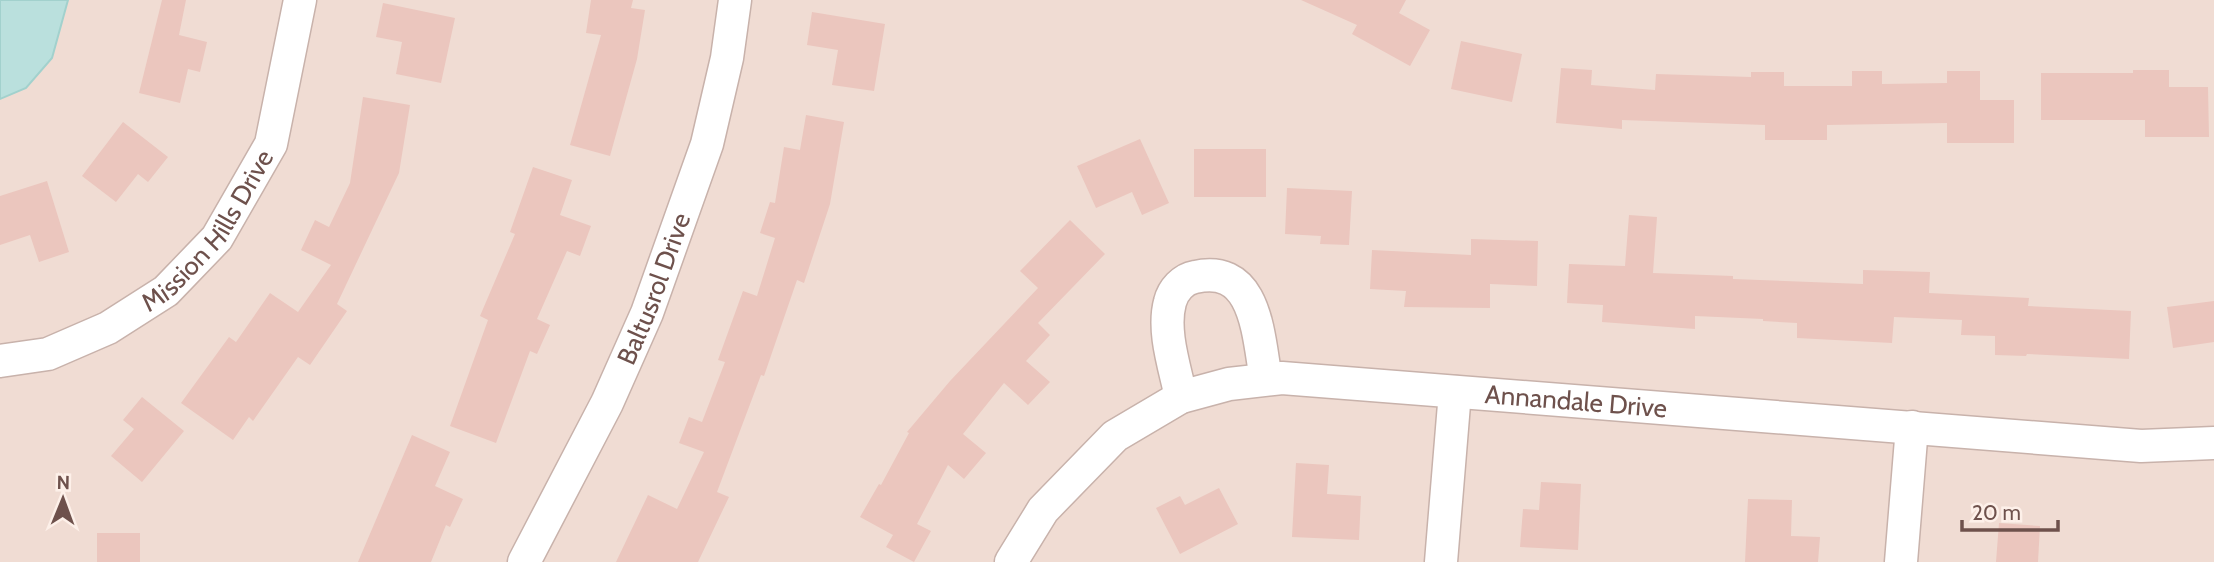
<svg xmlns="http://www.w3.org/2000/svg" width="2214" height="562" viewBox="0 0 2214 562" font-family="Cabin,sans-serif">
  <rect width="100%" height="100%" fill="#f9ece3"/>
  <rect fill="#f0dcd3" x="0" y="0" width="2214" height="562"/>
  <path fill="#bae0dd" stroke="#a2d1cd" stroke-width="2" d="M 0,0 L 68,0 L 52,58 L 26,88 L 0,99 Z"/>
  <g fill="#ebc6be">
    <path d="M 162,0 L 186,0 L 179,35 L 207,42 L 200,72 L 188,69 L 180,103 L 139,93 Z"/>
    <path d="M 591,0 L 633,0 L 631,8 L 645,10 L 637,59 L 610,156 L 570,145 L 601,35 L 586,33 Z"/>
    <path d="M 1301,0 L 1406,0 L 1399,13 L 1430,30 L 1410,66 L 1352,34 L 1357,25 Z"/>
    <path d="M 383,3 L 455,18 L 441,83 L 396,74 L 402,42 L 376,37 Z"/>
    <path d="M 812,12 L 885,24 L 874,91 L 832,85 L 838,50 L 807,45 Z"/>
    <path d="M 1461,41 L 1522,54 L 1512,102 L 1451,89 Z"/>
    <path d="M 1561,68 L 1592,70 L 1591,85 L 1655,90 L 1656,74 L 1751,77 L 1751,72 L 1784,72 L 1784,86 L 1852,86 L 1852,71 L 1882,71 L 1882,84 L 1947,83 L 1947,71 L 1980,71 L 1980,100 L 2014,100 L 2014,143 L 1947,143 L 1947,123 L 1827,125 L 1827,140 L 1765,140 L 1765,125 L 1622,120 L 1622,129 L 1556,123 Z"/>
    <path d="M 2133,70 L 2169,70 L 2169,87 L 2208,87 L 2209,137 L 2145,137 L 2145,120 L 2041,120 L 2041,73 L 2133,73 Z"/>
    <path d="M 363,97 L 410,105 L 399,173 L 337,304 L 347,311 L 310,365 L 298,357 L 253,421 L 249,417 L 233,440 L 181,403 L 229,337 L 236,342 L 270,293 L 298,312 L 331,265 L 301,250 L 315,220 L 329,227 L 350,183 Z"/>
    <path d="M 806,115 L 844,122 L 830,204 L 804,283 L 797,280 L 764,376 L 761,375 L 717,492 L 729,497 L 698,562 L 616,562 L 648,495 L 677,509 L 704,452 L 679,443 L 689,417 L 702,422 L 725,362 L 718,360 L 743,291 L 757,296 L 775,238 L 760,233 L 770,202 L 775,203 L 784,147 L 800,150 Z"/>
    <path d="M 123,122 L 168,157 L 148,182 L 138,174 L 116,202 L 82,176 Z"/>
    <path d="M 1140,139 L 1169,203 L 1142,215 L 1132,192 L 1096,208 L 1077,166 Z"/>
    <rect x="1194" y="149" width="72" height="48"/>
    <path d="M 533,167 L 572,180 L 560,215 L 591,226 L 580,256 L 567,251 L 537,319 L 550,325 L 537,354 L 530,351 L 496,443 L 450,426 L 488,320 L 480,316 L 515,234 L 510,232 Z"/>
    <path d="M 47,181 L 69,252 L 39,262 L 30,235 L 0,245 L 0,196 Z"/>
    <path d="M 1287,188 L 1352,191 L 1349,245 L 1320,244 L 1321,236 L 1285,234 Z"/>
    <path d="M 1629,215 L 1657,217 L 1653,273 L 1733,276 L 1733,279 L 1863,284 L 1863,270 L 1930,272 L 1929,293 L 2029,298 L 2028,306 L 2131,311 L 2129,359 L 2027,354 L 2026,356 L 1995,355 L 1995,336 L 1961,335 L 1962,320 L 1894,317 L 1892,343 L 1797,338 L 1797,323 L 1763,321 L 1763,319 L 1695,316 L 1695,329 L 1602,322 L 1603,305 L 1567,303 L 1569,264 L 1625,266 Z"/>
    <path d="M 1070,220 L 1105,254 L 1038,323 L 1050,335 L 1026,361 L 1050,382 L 1028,405 L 1004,383 L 963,434 L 986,453 L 964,479 L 948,465 L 917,524 L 931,531 L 914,562 L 886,547 L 893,535 L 860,517 L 879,484 L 881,485 L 909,433 L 907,432 L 950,381 L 1038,288 L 1020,271 Z"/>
    <path d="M 1471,239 L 1538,241 L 1537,286 L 1490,284 L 1490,308 L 1404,307 L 1406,291 L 1370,289 L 1372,250 L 1471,255 Z"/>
    <path d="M 2214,301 L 2214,342 L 2173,348 L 2167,307 Z"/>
    <path d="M 142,397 L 184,431 L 142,482 L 111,456 L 134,429 L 123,420 Z"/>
    <path d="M 412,435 L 450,452 L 435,486 L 463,499 L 450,527 L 446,525 L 431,562 L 358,562 Z"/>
    <path d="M 1296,463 L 1329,465 L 1327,494 L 1361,496 L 1359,540 L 1292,537 Z"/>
    <path d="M 1541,482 L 1581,484 L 1578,550 L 1520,547 L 1523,509 L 1539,510 Z"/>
    <path d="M 1219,488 L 1238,524 L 1180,554 L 1156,508 L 1180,496 L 1185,505 Z"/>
    <path d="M 1748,499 L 1792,500 L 1791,536 L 1820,537 L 1818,562 L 1745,562 Z"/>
    <path d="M 1999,523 L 2040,526 L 2038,562 L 1996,562 Z"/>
    <rect x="97" y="533" width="43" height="29"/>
  </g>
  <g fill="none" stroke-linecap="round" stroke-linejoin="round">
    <defs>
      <g id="minor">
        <path id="s1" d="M 0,361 L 48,354 L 108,328 L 166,291 L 217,238 L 271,144 L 300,0"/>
        <path d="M 1181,397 C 1175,368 1162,331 1170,302 C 1173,290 1183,279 1195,277 C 1257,263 1258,336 1266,379"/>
        <path id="s2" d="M 524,562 L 607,403 L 647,313 L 707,144 L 727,58 L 735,0"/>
        <path id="s3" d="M 1011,562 L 1043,510 L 1115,436 L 1181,397 L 1229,384 L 1282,378 L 2141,446 L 2214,443"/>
        <path d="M 1441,562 L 1455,392"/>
        <path d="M 1901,562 L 1912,427"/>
      </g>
    </defs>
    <use href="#minor" stroke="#c8b2ab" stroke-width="35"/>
    <use href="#minor" stroke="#fff" stroke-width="32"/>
  </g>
  <g text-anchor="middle" stroke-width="6" stroke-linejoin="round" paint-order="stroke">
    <g font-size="26" fill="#6e514c" stroke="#fdf0e9">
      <text dy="9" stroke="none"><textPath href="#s1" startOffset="256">Mission Hills Drive</textPath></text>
      <text dy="9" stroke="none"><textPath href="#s2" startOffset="303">Baltusrol Drive</textPath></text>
      <text dy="9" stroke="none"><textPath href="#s3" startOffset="639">Annandale Drive</textPath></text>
    </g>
  </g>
  <g transform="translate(63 499) rotate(1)" stroke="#fdf0e9" stroke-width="5" paint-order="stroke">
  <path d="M0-5L12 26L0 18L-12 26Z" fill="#6e514c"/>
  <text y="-10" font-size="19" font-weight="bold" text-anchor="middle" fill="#6e514c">N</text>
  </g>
  <path d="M1962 520v10h96v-10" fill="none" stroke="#6e514c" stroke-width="3.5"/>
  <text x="1972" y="520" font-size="21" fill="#6e514c" stroke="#fdf0e9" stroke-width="5" paint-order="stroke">20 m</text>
</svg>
